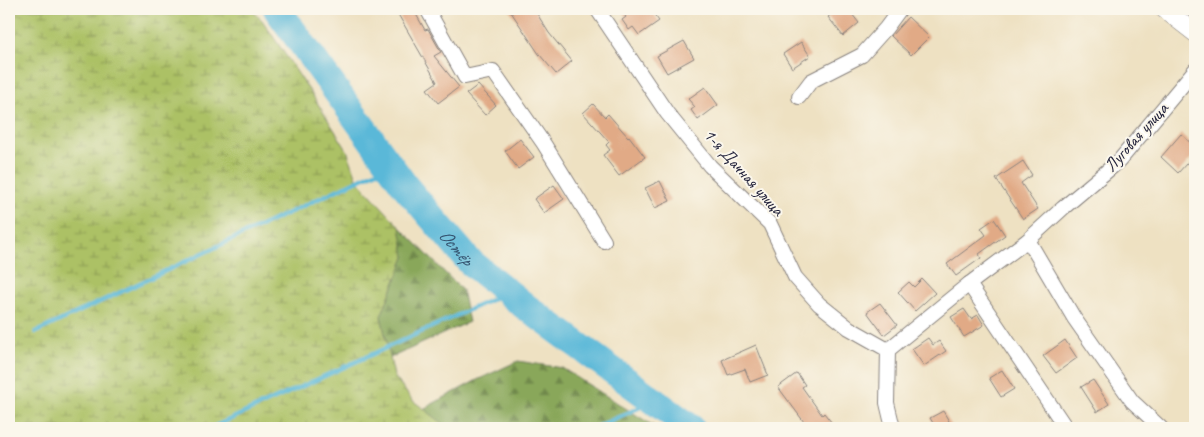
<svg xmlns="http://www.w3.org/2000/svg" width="1204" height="437" viewBox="0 0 1204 437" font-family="Caveat,sans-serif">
  <defs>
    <pattern id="forest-firs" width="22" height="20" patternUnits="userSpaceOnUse" patternTransform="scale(1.25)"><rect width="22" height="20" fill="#89a75a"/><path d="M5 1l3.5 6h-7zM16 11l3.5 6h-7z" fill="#70884c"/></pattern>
    <pattern id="wetland-marsh" width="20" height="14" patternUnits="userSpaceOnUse" patternTransform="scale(1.25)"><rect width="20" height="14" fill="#acc165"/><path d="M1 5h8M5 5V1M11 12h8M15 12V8" fill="none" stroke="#8c9c54"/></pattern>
  </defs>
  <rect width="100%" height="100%" fill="#fbf7ec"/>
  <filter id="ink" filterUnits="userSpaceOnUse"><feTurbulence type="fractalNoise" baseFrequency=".02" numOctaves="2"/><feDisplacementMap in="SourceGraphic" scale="10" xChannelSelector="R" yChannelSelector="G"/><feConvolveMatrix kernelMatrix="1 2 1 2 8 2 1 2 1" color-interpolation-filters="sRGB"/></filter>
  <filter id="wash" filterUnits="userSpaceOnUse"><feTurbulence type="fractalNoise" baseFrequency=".0096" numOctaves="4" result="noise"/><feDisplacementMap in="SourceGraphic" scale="20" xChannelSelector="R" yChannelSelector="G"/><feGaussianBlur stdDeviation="1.12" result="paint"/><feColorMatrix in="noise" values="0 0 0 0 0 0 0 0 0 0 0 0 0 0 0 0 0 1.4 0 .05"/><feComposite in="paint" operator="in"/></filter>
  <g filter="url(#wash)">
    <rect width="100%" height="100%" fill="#eee1c2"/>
    <g fill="url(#forest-firs)" stroke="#56644a">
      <path d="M 400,227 L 462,290 L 469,322 L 390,358 L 381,316 L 405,257 Z"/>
      <path d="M 518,361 L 562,368 L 657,428 L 449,428 L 423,409 L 477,380 Z"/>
    </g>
    <path fill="url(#wetland-marsh)" stroke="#677250" d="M 9,9 L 250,9 L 262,20 L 313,96 L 347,150 L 358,181 L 400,227 L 405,257 L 381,316 L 394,376 L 412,400 L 449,428 L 9,428 Z"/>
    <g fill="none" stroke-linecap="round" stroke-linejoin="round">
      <g stroke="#5ab8d8" stroke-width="4.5">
        <path d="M 36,332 L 390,165"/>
        <path d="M 211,428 L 508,292"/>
        <path d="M 594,428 L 654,401"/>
      </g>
      <path stroke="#5ab8d8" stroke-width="28" id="s1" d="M 277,9 L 405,186 L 469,261 L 526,307 L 691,428"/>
    </g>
    <g id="blocks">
      <g fill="#e1aa86">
        <path d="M 395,9 L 413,9 L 425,30 L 428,29 L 441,52 L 434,56 L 459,87 L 438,103 L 427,89 L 437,82 Z"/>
        <path d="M 509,9 L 534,9 L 549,33 L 572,61 L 556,74 L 539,54 Z"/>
        <path d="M 620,9 L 650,9 L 659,21 L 639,35 L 633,27 L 629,30 L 622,20 L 626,17 Z"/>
        <path d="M 838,9 L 848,9 L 859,23 L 843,36 L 828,17 Z"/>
        <path d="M 908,17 L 929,37 L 911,55 L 891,36 Z"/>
        <path d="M 684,41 L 694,58 L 667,73 L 657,56 Z"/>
        <path d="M 801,42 L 810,56 L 792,68 L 783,54 Z"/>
        <path d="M 478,85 L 496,105 L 485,115 L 466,94 Z"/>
        <path d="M 705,87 L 718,105 L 698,120 L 691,110 L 695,107 L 688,99 Z"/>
        <path d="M 593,104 L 605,117 L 608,114 L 628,137 L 629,136 L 645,157 L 619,176 L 603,155 L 610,150 L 606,145 L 609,142 L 583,113 Z"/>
        <path d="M 1181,134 L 1195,147 L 1195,154 L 1178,173 L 1161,157 Z"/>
        <path d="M 520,139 L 534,157 L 518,169 L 505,151 Z"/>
        <path d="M 1023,161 L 1032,175 L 1021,183 L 1038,209 L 1023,219 L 996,179 Z"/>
        <path d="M 660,181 L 670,201 L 655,208 L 645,188 Z"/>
        <path d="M 554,185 L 564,199 L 544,213 L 534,199 Z"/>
        <path d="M 994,219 L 1005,235 L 979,254 L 981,258 L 956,276 L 947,264 L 986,235 L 981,228 Z"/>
        <path d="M 922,279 L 935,293 L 915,311 L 898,292 L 909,282 L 914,287 Z"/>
        <path d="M 880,303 L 897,325 L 884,335 L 867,312 Z"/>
        <path d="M 964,309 L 971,319 L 978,315 L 984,325 L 964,337 L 951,317 Z"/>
        <path d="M 928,338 L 933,345 L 939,341 L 946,351 L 924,366 L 912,349 Z"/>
        <path d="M 1065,340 L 1077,358 L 1056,373 L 1043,356 Z"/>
        <path d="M 756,345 L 768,375 L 750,382 L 745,369 L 728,375 L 722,360 Z"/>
        <path d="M 1002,370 L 1014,389 L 1001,397 L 989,378 Z"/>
        <path d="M 797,373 L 805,385 L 802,387 L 822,415 L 824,413 L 836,428 L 804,428 L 807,426 L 778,387 Z"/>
        <path d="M 1093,380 L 1109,404 L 1097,412 L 1081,387 Z"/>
        <path d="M 943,411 L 953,428 L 936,428 L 930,418 Z"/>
      </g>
    </g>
  </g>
  <g filter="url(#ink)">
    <use href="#blocks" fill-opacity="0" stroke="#88827e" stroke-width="1"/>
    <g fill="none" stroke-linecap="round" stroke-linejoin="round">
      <defs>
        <g id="minor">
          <path d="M 427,9 L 465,77 L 493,71 L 544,144 L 604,241"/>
          <path d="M 597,9 L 667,113 L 710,166 L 770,224 L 795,277 L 819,304 L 849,328 L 888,350"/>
          <path d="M 799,97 L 811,81 L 862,55 L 886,28 L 900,9"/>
          <path d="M 1028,240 L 1074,318 L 1132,401 L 1161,428"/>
          <path d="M 969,284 L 1066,428"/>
          <path d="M 888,350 L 969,284 L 1028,240 L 1063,208 L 1119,161 L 1195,70"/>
          <path d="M 888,350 L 887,403 L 893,428"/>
        </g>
        <path id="tertiary" d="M 1164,9 L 1195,33"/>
      </defs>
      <use href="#minor" stroke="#88827e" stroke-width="16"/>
      <use href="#tertiary" stroke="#88827e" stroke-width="19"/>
      <use href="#minor" stroke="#fff" stroke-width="14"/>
      <use href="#tertiary" stroke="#fff" stroke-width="18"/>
    </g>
  </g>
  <g text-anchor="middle" stroke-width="4" stroke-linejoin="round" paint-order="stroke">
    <g font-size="18" fill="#22223b" stroke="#fbf7ec">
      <text transform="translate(1136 137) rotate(-48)" y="6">Луговая улица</text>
      <text transform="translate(744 172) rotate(48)" y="6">1-я Дачная улица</text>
    </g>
    <g font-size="19" font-style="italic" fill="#365672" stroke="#fbf7ec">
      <text dy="7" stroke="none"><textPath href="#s1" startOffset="298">Остёр</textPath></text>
    </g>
  </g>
  <rect width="1204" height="437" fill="none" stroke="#fbf7ec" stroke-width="30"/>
</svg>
